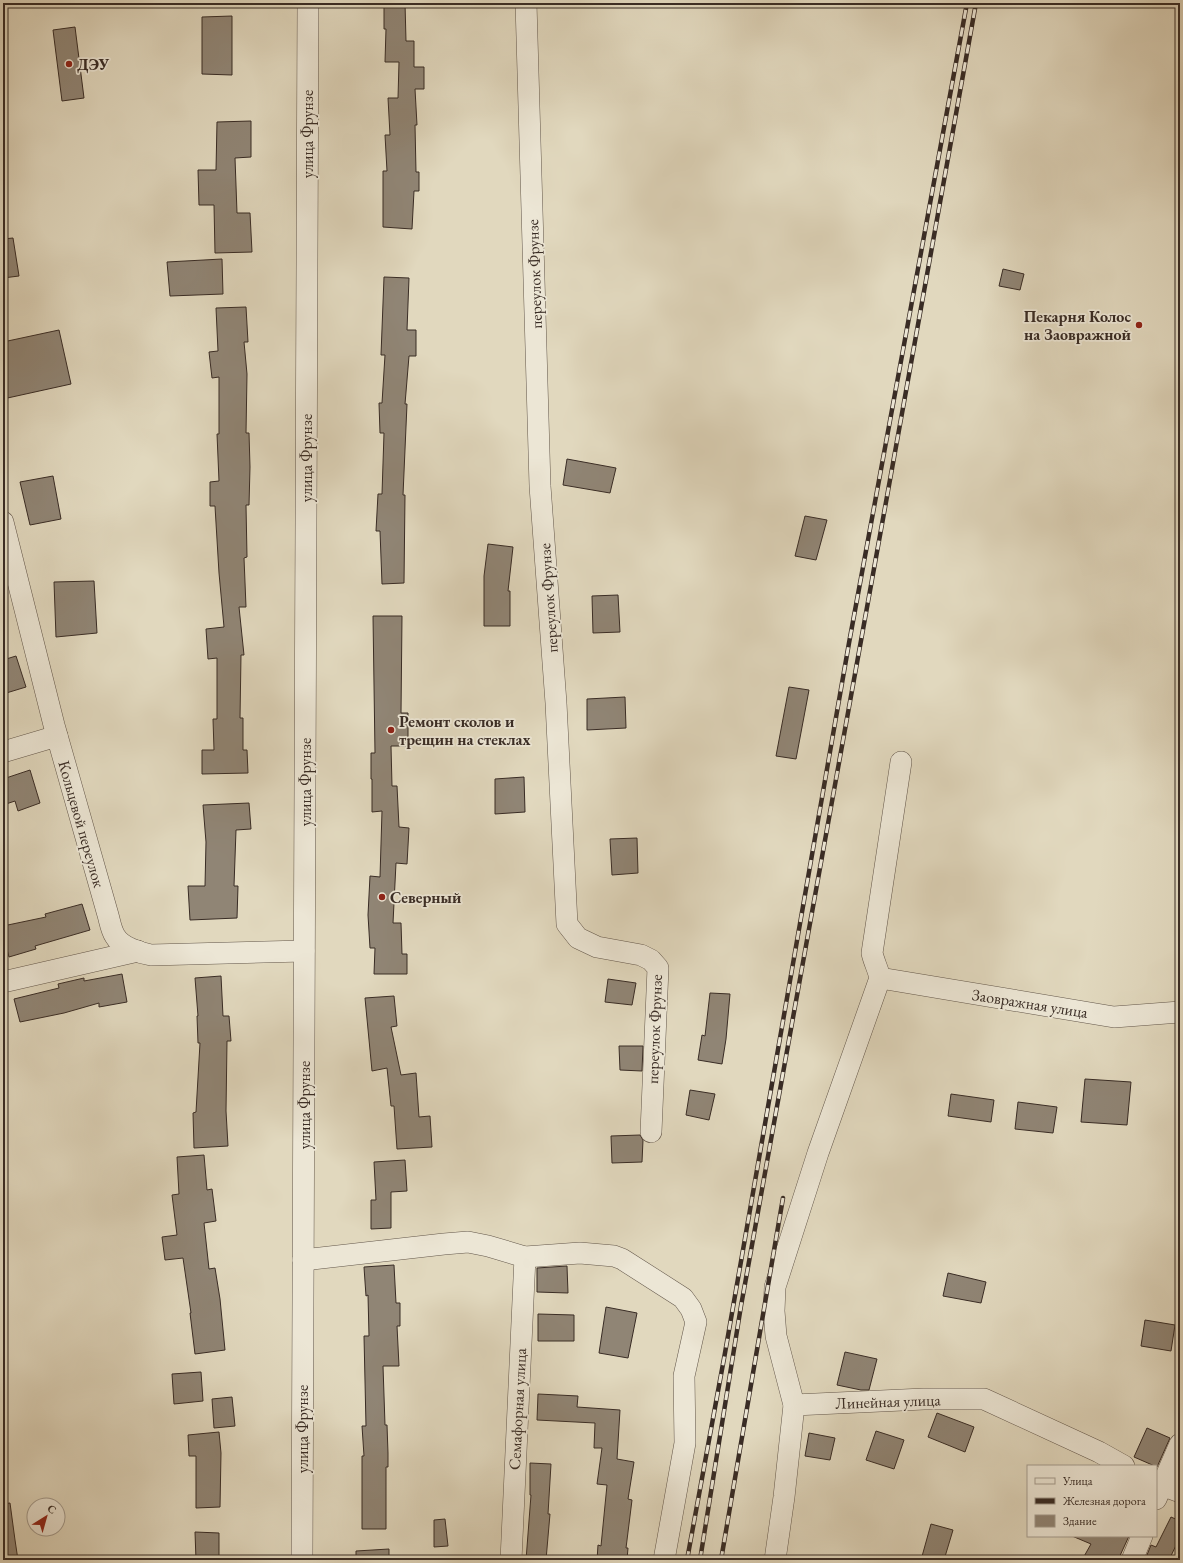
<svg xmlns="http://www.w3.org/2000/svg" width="1183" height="1563" viewBox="0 0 1183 1563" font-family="'EB Garamond',serif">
  <rect width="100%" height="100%" fill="#e1d8be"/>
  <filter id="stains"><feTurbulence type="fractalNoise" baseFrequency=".005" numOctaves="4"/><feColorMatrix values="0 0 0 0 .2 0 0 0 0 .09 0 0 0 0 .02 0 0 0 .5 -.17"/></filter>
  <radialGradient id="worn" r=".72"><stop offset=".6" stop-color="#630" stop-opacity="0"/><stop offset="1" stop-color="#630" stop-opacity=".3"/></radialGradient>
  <g fill="#908575" stroke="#392c25">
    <path d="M 384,3 L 405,3 L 406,41 L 414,41 L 414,67 L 424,67 L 424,89 L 415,89 L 417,125 L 415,125 L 416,172 L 419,172 L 419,191 L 414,191 L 412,229 L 383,227 L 383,171 L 387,171 L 385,135 L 390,135 L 388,98 L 398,98 L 399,62 L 385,62 L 386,29 L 384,29 Z"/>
    <path d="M 232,16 L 232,75 L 202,74 L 202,17 Z"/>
    <path d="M 75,27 L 84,98 L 62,101 L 53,30 Z"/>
    <path d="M 251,121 L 251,157 L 235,158 L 237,213 L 250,213 L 252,252 L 215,253 L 214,205 L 199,205 L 198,170 L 216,170 L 217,122 Z"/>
    <path d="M 13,238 L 19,276 L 3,278 L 3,239 Z"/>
    <path d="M 222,259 L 223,294 L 170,296 L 167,262 Z"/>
    <path d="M 1003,269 L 1024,274 L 1020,290 L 999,286 Z"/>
    <path d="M 384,277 L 409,278 L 407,330 L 416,330 L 416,356 L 409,356 L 405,404 L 407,404 L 403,495 L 405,495 L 404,583 L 382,584 L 380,531 L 376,531 L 378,494 L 382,494 L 384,433 L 380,433 L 379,403 L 382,403 L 385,355 L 381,355 Z"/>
    <path d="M 246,307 L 248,342 L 244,342 L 247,374 L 246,433 L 249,433 L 250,467 L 249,505 L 246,505 L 247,557 L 244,558 L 246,607 L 239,607 L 244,655 L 241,655 L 240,718 L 243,718 L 243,750 L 247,750 L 248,773 L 202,774 L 202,750 L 214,750 L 213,719 L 217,719 L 217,658 L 208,659 L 206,629 L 224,627 L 219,573 L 215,506 L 210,506 L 210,482 L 219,481 L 217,434 L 219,434 L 219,377 L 212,378 L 209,352 L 218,351 L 216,308 Z"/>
    <path d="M 59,330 L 71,384 L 3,399 L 3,342 Z"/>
    <path d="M 567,459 L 616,468 L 610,493 L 563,485 Z"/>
    <path d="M 53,476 L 61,519 L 30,525 L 20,482 Z"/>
    <path d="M 805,516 L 827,520 L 816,560 L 795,556 Z"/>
    <path d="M 488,544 L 513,547 L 508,591 L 510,591 L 510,626 L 484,626 L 484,576 Z"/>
    <path d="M 94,581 L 97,633 L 56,637 L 54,582 Z"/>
    <path d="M 618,595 L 620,632 L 593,633 L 592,596 Z"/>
    <path d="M 373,616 L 402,616 L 401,713 L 408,713 L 408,746 L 391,746 L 392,786 L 397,786 L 399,827 L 409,828 L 407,864 L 396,863 L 393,923 L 401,923 L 402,954 L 407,954 L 407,974 L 374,974 L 375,948 L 370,948 L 368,915 L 370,876 L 380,877 L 382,811 L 372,812 L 372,779 L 371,779 L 371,753 L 375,753 Z"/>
    <path d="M 16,656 L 26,687 L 3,694 L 3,660 Z"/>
    <path d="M 789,687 L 809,690 L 796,759 L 776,756 Z"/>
    <path d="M 625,697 L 626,728 L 587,730 L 587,699 Z"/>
    <path d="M 30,770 L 40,803 L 18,811 L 15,801 L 3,805 L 3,779 Z"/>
    <path d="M 524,777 L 525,812 L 495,814 L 495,779 Z"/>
    <path d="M 249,803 L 251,829 L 236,830 L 234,886 L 238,886 L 237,918 L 190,920 L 188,886 L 205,886 L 206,842 L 203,805 Z"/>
    <path d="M 637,838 L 638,873 L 612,875 L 610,839 Z"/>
    <path d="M 82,904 L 90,930 L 35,946 L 36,949 L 9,957 L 3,934 L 3,926 L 46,917 L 45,914 Z"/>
    <path d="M 122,974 L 127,1002 L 99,1007 L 99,1003 L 64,1013 L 20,1022 L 14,999 L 59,988 L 58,984 L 84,978 L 84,981 Z"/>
    <path d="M 221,976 L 223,1016 L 229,1016 L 231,1041 L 227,1041 L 226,1111 L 228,1146 L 194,1148 L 193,1113 L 196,1112 L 200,1043 L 198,1043 L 197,1016 L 198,1016 L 195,978 Z"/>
    <path d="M 608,979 L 636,983 L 632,1005 L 605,1002 Z"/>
    <path d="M 710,993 L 730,994 L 726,1039 L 722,1064 L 698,1060 L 702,1035 L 705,1036 Z"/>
    <path d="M 394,996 L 397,1026 L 391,1027 L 401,1075 L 416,1073 L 419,1117 L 430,1116 L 432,1147 L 397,1149 L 394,1106 L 391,1106 L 387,1068 L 372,1071 L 365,998 Z"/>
    <path d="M 619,1046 L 643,1046 L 642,1071 L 620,1070 Z"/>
    <path d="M 1085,1079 L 1131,1082 L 1127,1125 L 1081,1122 Z"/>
    <path d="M 690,1090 L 715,1094 L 709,1120 L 686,1115 Z"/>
    <path d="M 951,1094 L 994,1100 L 991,1122 L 948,1116 Z"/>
    <path d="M 1018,1102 L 1057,1107 L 1053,1133 L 1015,1129 Z"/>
    <path d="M 640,1135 L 643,1140 L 642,1162 L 612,1163 L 611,1136 Z"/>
    <path d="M 204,1155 L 207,1190 L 212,1189 L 216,1221 L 204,1223 L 209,1269 L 215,1268 L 220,1299 L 225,1350 L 195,1354 L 190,1313 L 191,1313 L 183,1258 L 165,1260 L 162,1237 L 177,1235 L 172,1195 L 179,1194 L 177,1157 Z"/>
    <path d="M 405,1160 L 407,1191 L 391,1192 L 391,1228 L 371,1229 L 371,1200 L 376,1200 L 374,1162 Z"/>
    <path d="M 394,1265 L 396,1303 L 400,1303 L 400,1326 L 397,1326 L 399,1366 L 383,1366 L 385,1425 L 387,1425 L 388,1453 L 388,1467 L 386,1467 L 386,1529 L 362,1529 L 362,1456 L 364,1456 L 362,1426 L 366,1426 L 364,1336 L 369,1336 L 368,1295 L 366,1296 L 364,1267 Z"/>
    <path d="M 567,1266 L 568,1293 L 537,1292 L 537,1268 Z"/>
    <path d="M 948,1273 L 986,1282 L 981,1303 L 943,1296 Z"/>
    <path d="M 606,1307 L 637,1313 L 628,1358 L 599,1353 Z"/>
    <path d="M 538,1314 L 574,1315 L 574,1341 L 538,1341 Z"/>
    <path d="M 1145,1320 L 1175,1325 L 1171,1351 L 1141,1346 Z"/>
    <path d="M 845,1352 L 877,1359 L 869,1390 L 861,1390 L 837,1385 Z"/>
    <path d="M 201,1372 L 203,1401 L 174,1404 L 172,1374 Z"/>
    <path d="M 538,1394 L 578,1396 L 577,1407 L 620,1410 L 617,1459 L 634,1462 L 628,1499 L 632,1500 L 626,1548 L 628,1548 L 627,1560 L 597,1560 L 598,1545 L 601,1546 L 607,1485 L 597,1484 L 602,1448 L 594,1448 L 595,1423 L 537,1420 Z"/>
    <path d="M 232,1397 L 235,1426 L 214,1428 L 212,1399 Z"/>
    <path d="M 937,1413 L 974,1427 L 965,1452 L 928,1437 Z"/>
    <path d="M 1147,1428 L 1170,1438 L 1157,1467 L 1134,1457 Z"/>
    <path d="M 876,1431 L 904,1440 L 894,1469 L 866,1460 Z"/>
    <path d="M 219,1432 L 221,1453 L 220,1507 L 196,1508 L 196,1456 L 189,1456 L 188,1435 Z"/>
    <path d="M 809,1433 L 835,1438 L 830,1460 L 805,1456 Z"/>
    <path d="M 530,1463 L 551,1464 L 548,1514 L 550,1514 L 546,1560 L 526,1560 L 531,1495 L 530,1495 Z"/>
    <path d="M 10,1503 L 15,1540 L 18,1560 L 3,1560 L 3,1504 Z"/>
    <path d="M 1171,1517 L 1180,1521 L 1180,1537 L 1169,1560 L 1145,1560 L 1151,1545 L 1156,1547 Z"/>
    <path d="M 445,1519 L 448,1546 L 434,1547 L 434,1520 Z"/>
    <path d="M 931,1524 L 953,1530 L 944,1560 L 921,1560 Z"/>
    <path d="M 195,1532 L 219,1533 L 219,1560 L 196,1560 Z"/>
    <path d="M 1072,1536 L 1129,1536 L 1118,1560 L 1082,1560 L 1091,1544 Z"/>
    <path d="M 389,1549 L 389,1560 L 356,1560 L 356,1551 Z"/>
  </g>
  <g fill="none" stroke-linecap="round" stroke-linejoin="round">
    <defs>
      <g id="minor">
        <path d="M 526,3 L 540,486 L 556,703 L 567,924 L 578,938 L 597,947 L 641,955 L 651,960 L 658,968 L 651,1132"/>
        <path d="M 3,522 L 54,725 L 108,915 C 110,922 111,930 115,936 C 121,947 140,953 151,955 L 304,951"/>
        <path d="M 3,752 L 57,736"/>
        <path d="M 880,978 L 1114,1017 L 1180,1012"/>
        <path d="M 3,982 L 138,951"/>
        <path d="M 303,1260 L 444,1244 L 468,1242 L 488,1246 L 525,1257 L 580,1253 L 614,1256 L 622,1259 L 683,1298 L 691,1309 L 696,1322 L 684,1376 L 685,1443 L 664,1560"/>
        <path d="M 794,1405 L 924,1399 L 984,1399 L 1099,1452 L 1124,1466"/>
        <path d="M 1156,1483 L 1180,1492"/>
        <path d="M 1156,1499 L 1180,1444"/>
        <path d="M 302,1560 L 308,3"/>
        <path d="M 511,1560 L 525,1257"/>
        <path d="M 775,1560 L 784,1497 L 794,1405 L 776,1336 L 774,1311 L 775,1287 L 818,1153 L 880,978 C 878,969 874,962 872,953 L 901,762"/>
        <path d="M 1132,1560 L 1142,1536"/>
      </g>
    </defs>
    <use href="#minor" stroke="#63574b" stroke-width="22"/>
    <use href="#minor" stroke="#ece6d5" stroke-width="21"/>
    <defs>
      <g id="rail">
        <path d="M 687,1560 L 725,1353 L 849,643 L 967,3"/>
        <path d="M 700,1560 L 741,1306 L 976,3"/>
        <path d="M 721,1560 L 783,1198"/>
      </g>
    </defs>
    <use href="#rail" stroke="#392c25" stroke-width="4.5"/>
    <use href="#rail" stroke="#ece6d5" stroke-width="3" stroke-dasharray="9" stroke-linecap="butt"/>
  </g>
  <g fill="#8f2418" stroke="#ece6d5" stroke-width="1.5">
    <circle cx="69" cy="64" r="4"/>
    <circle cx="1139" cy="325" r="4"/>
    <circle cx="391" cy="730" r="4"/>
    <circle cx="382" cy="897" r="4"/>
  </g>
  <g text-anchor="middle" stroke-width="3.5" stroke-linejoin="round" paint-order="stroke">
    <g font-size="16" font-weight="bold" fill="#392c25" stroke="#ece6d5" text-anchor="start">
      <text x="77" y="70">ДЭУ</text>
      <text x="1131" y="322" text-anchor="end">Пекарня Колос<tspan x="1131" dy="18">на Заовражной</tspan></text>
      <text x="399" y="727">Ремонт сколов и<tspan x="399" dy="18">трещин на стеклах</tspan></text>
      <text x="390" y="903">Северный</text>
    </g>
    <g font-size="16" fill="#392c25" stroke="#ece6d5">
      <text transform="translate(307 134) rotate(-90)" y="6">улица Фрунзе</text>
      <text transform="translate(534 274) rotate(-92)" y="6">переулок Фрунзе</text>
      <text transform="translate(306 458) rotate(-90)" y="6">улица Фрунзе</text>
      <text transform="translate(548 598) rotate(-94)" y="6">переулок Фрунзе</text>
      <text transform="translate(305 782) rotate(-90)" y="6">улица Фрунзе</text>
      <text transform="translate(82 824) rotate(74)" y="6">Кольцевой переулок</text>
      <text transform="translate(1030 1003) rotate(9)" y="6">Заовражная улица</text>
      <text transform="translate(654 1029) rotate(-88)" y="6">переулок Фрунзе</text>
      <text transform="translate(304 1105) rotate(-90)" y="6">улица Фрунзе</text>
      <text transform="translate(888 1401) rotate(-2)" y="6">Линейная улица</text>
      <text transform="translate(517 1409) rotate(-87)" y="6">Семафорная улица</text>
      <text transform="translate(302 1429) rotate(-90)" y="6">улица Фрунзе</text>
    </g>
  </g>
  <rect width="1183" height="1563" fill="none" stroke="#e1d8be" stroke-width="16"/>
  <rect x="4" y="4" width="1175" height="1555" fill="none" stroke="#392c25" stroke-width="2"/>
  <rect x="8" y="8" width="1167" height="1547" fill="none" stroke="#392c25"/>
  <rect x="1027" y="1465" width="130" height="72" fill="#ece6d5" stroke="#a49c8f"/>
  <rect x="1035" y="1478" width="20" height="6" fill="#ece6d5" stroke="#a49c8f"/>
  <text x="1063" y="1485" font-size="12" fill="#392c25">Улица</text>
  <rect x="1035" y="1498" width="20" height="6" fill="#392c25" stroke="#a49c8f"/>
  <text x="1063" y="1505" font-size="12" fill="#392c25">Железная дорога</text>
  <rect x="1035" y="1515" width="20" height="12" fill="#908575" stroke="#a49c8f"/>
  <text x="1063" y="1525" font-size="12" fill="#392c25">Здание</text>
  <g transform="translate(46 1517) rotate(37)"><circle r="19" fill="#ece6d5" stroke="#a49c8f"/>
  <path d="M0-3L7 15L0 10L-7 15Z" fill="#8f2418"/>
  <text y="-6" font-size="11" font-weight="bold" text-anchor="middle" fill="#392c25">С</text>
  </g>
  <rect width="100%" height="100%" filter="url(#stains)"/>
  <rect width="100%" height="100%" fill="url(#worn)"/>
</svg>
